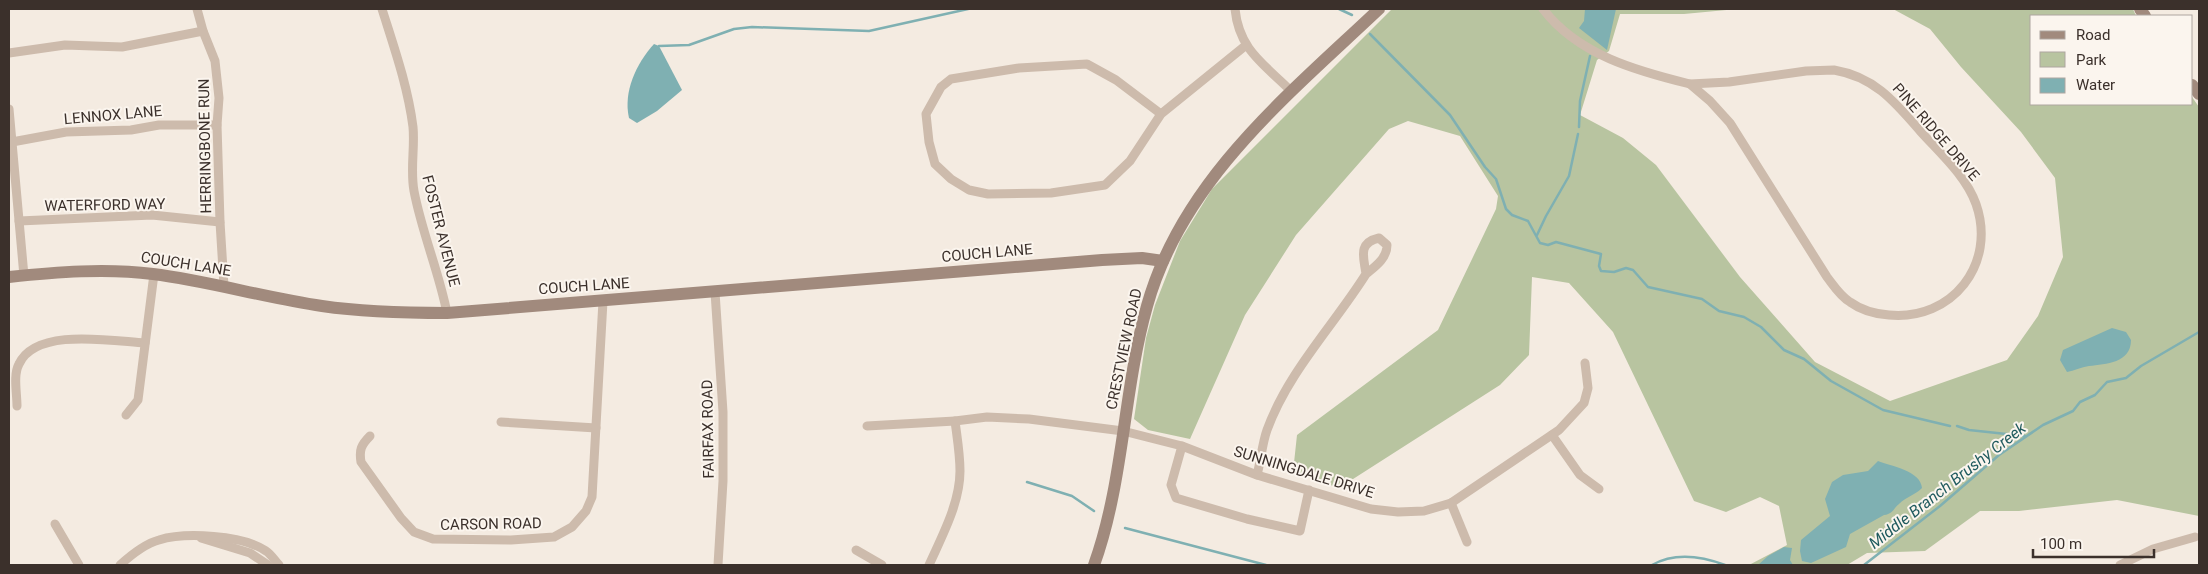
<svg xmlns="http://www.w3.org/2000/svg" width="2208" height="574" viewBox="0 0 2208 574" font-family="Roboto,sans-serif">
  <rect width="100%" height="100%" fill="#f4ebe1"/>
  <path fill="#b8c4a0" d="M 1392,9 L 1737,9 L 1684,14 L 1620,14 L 1609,51 L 1597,60 L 1580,115 L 1623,138 L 1656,165 L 1740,277 L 1815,362 L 1890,401 L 2007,360 L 2038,316 L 2063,257 L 2055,178 L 2021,132 L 1961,67 L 1930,29 L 1893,9 L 2133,9 L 2136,16 L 2032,16 L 2032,104 L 2192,104 L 2192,97 L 2199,107 L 2199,516 L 2117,500 L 2019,511 L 1980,511 L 1925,551 L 1867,553 L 1847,565 L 1749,565 L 1787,545 L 1779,506 L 1760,497 L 1726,512 L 1694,501 L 1613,332 L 1569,283 L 1532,277 L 1529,355 L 1500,385 L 1339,488 L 1293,472 L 1297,435 L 1438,330 L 1496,209 L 1498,196 L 1460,136 L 1408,121 L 1389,129 L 1296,235 L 1245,315 L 1190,439 L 1148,430 L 1134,419 L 1146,338 L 1155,305 L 1180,241 L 1212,189 Z"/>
  <g fill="#7fb0b2">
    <path d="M 1585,9 L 1616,9 L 1607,50 L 1579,28 L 1584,21 Z"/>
    <path d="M 654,44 L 659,46 L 682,90 L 657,111 L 637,123 L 629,118 C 623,92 636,64 654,44 Z"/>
    <path d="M 2112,328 L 2126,332 L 2131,340 C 2131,363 2106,364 2089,366 C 2081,367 2074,371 2067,372 L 2060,360 L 2063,350 Z"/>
    <path d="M 1878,461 C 1891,466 1921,471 1922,488 C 1915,495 1906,497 1899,504 C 1893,509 1893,514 1884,515 L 1850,534 L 1846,547 L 1811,563 L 1802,561 L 1800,551 L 1801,540 L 1830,516 L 1825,499 L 1832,482 L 1843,475 L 1868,471 Z"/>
    <path d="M 1784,547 L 1792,548 L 1790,560 L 1793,565 L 1758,565 L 1768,556 Z"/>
  </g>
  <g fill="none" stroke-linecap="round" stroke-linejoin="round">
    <g stroke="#7fb0b2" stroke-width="2.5">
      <path d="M 1339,9 L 1352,15"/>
      <path d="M 1370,34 L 1450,115 L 1485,167 L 1496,179 L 1506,209 L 1512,215 L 1528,221 L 1540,243 L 1548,245 L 1556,242 L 1601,254 L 1599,266 L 1601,271 L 1614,272 L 1626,268 L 1633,270 L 1648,287 L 1702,299 L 1719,311 L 1744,317 L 1761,327 L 1784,350 L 1804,359 L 1831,381 L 1883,410 L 1950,426"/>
      <path d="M 659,46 L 689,45 L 734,29 L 752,27 L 869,31 L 968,9"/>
      <path d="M 1579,127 L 1580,101 L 1590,56"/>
      <path d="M 1537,235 L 1546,216 L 1569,176 L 1578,134"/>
      <path d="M 1957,426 L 1969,430 L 2025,436"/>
      <path d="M 1027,482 L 1072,496 L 1094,511"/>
      <path d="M 1125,528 L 1266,565"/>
      <path d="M 1652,565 C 1675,552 1701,556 1725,565"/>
      <path d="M 1864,565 L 1940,506 L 1999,455 L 2043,425 L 2073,411 L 2080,402 L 2095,395 L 2107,382 L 2126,378 L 2141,366 L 2199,332"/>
    </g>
    <g stroke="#cdbbac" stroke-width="9">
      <path d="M 197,9 L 203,31 L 215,61 L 219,98 L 217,125 L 220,222 L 224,286"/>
      <path d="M 382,9 C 394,47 408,87 413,127 C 415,148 410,170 414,191 C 422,233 439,272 447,313"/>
      <path d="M 1235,9 C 1239,50 1264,64 1291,91"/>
      <path d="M 1543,9 C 1578,55 1637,71 1690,84"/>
      <path d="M 9,53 L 65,45 L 122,47 L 203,31"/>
      <path d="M 1834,70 C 1875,77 1895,102 1921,132 C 1940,153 1966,176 1976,204 C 1997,264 1952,321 1889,315 C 1875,314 1861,310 1850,302 C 1840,296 1834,286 1827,277 L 1730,123 L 1710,101 L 1690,84 L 1729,82 L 1806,71 Z"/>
      <path d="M 9,109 L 24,276"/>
      <path d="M 1161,114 L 1116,80 L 1087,64 L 1019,68 L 951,79 L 941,87 L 926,114 L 929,142 L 935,164 L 951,179 L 969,190 L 988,194 L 1051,193 L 1105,185 L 1130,161 L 1161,114 L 1245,46"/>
      <path d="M 12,142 L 66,132 L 131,130 L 159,125 L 217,125"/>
      <path d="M 19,221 L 152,215 L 220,222"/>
      <path d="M 715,292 L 723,412 L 723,481 L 718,565"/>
      <path d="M 17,406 C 17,393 13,375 19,364 C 36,327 112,341 145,343"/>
      <path d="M 126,415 L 138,400 L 154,274"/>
      <path d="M 501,422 L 596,428"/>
      <path d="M 867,426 L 955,421"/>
      <path d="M 1552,435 L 1580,475 L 1599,489"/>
      <path d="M 370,436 C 361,445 359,450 361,462 L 401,518 L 414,532 L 433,539 L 511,540 L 554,537 L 572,527 L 586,511 L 592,497 L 603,301"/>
      <path d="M 1182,446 L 1171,485 L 1176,498 L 1247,519 L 1300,531 L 1309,490"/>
      <path d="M 1257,475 C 1261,460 1262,444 1267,430 C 1288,372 1334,325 1366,274 C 1376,266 1387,258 1387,245 L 1379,238 C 1357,243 1364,258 1366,274"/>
      <path d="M 1451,503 L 1467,542"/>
      <path d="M 55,524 L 79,565"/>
      <path d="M 201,538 L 250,553 L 268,565"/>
      <path d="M 856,550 L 882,565"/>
      <path d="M 120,565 C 131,555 144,544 159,540 C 185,532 243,535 266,551 C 271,554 275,561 279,565"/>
      <path d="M 929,565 C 942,536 960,503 960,471 C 960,454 957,437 955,421 L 987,417 L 1029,419 L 1123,431 L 1182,446 L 1257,475 L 1371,509 L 1398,512 L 1424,511 L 1451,503 L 1559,430 L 1584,403 L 1588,388 L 1585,363"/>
      <path d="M 2120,565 L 2153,549 L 2195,537"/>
    </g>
    <g stroke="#a18a7d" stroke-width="12">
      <path d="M 2140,9 L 2145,16"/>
      <path d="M 2192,85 L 2199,94"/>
      <path d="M 9,277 C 56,272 106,268 153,274 C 210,281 265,298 322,306 C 363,312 405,313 447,313 L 1102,260 L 1142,258 L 1163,261"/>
      <path d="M 1094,565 C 1124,482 1123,391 1147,306 C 1182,180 1288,95 1379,9"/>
    </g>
  </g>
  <g text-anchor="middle" stroke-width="4" stroke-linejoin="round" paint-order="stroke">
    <g font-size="15" fill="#3b302b" stroke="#fbf5ee">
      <text transform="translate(113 115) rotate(-5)" y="5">LENNOX LANE</text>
      <text transform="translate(1936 132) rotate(49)" y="5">PINE RIDGE DRIVE</text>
      <text transform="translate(205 146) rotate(-91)" y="5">HERRINGBONE RUN</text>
      <text transform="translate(105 205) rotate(-1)" y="5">WATERFORD WAY</text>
      <text transform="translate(441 231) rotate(76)" y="5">FOSTER AVENUE</text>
      <text transform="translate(987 253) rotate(-5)" y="5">COUCH LANE</text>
      <text transform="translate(186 264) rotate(9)" y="5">COUCH LANE</text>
      <text transform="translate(584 286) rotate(-4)" y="5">COUCH LANE</text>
      <text transform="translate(1124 349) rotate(-78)" y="5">CRESTVIEW ROAD</text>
      <text transform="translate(708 429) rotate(-91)" y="5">FAIRFAX ROAD</text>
      <text transform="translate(1304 472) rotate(17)" y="5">SUNNINGDALE DRIVE</text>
      <text transform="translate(491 524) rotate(-1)" y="5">CARSON ROAD</text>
    </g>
    <g font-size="16" font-style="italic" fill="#1f5a5e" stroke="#fbf5ee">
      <text transform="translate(1947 485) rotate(-38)" y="6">Middle Branch Brushy Creek</text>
    </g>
  </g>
  <rect width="2208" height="574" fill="none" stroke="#3b302b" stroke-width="20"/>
  <rect x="2030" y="15" width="162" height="90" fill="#fbf5ee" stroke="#aea6a0"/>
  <rect x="2040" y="31" width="25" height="8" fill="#a18a7d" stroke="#aea6a0"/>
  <text x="2076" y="40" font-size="15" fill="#3b302b">Road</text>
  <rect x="2040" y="52" width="25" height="15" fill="#b8c4a0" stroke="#aea6a0"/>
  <text x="2076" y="65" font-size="15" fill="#3b302b">Park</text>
  <rect x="2040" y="78" width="25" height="15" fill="#7fb0b2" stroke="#aea6a0"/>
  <text x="2076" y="90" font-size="15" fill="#3b302b">Water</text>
  <path d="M2033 549v8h121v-8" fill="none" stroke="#3b302b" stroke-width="2.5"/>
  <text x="2040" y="549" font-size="15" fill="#3b302b" stroke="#fbf5ee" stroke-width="4" paint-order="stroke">100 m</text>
</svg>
